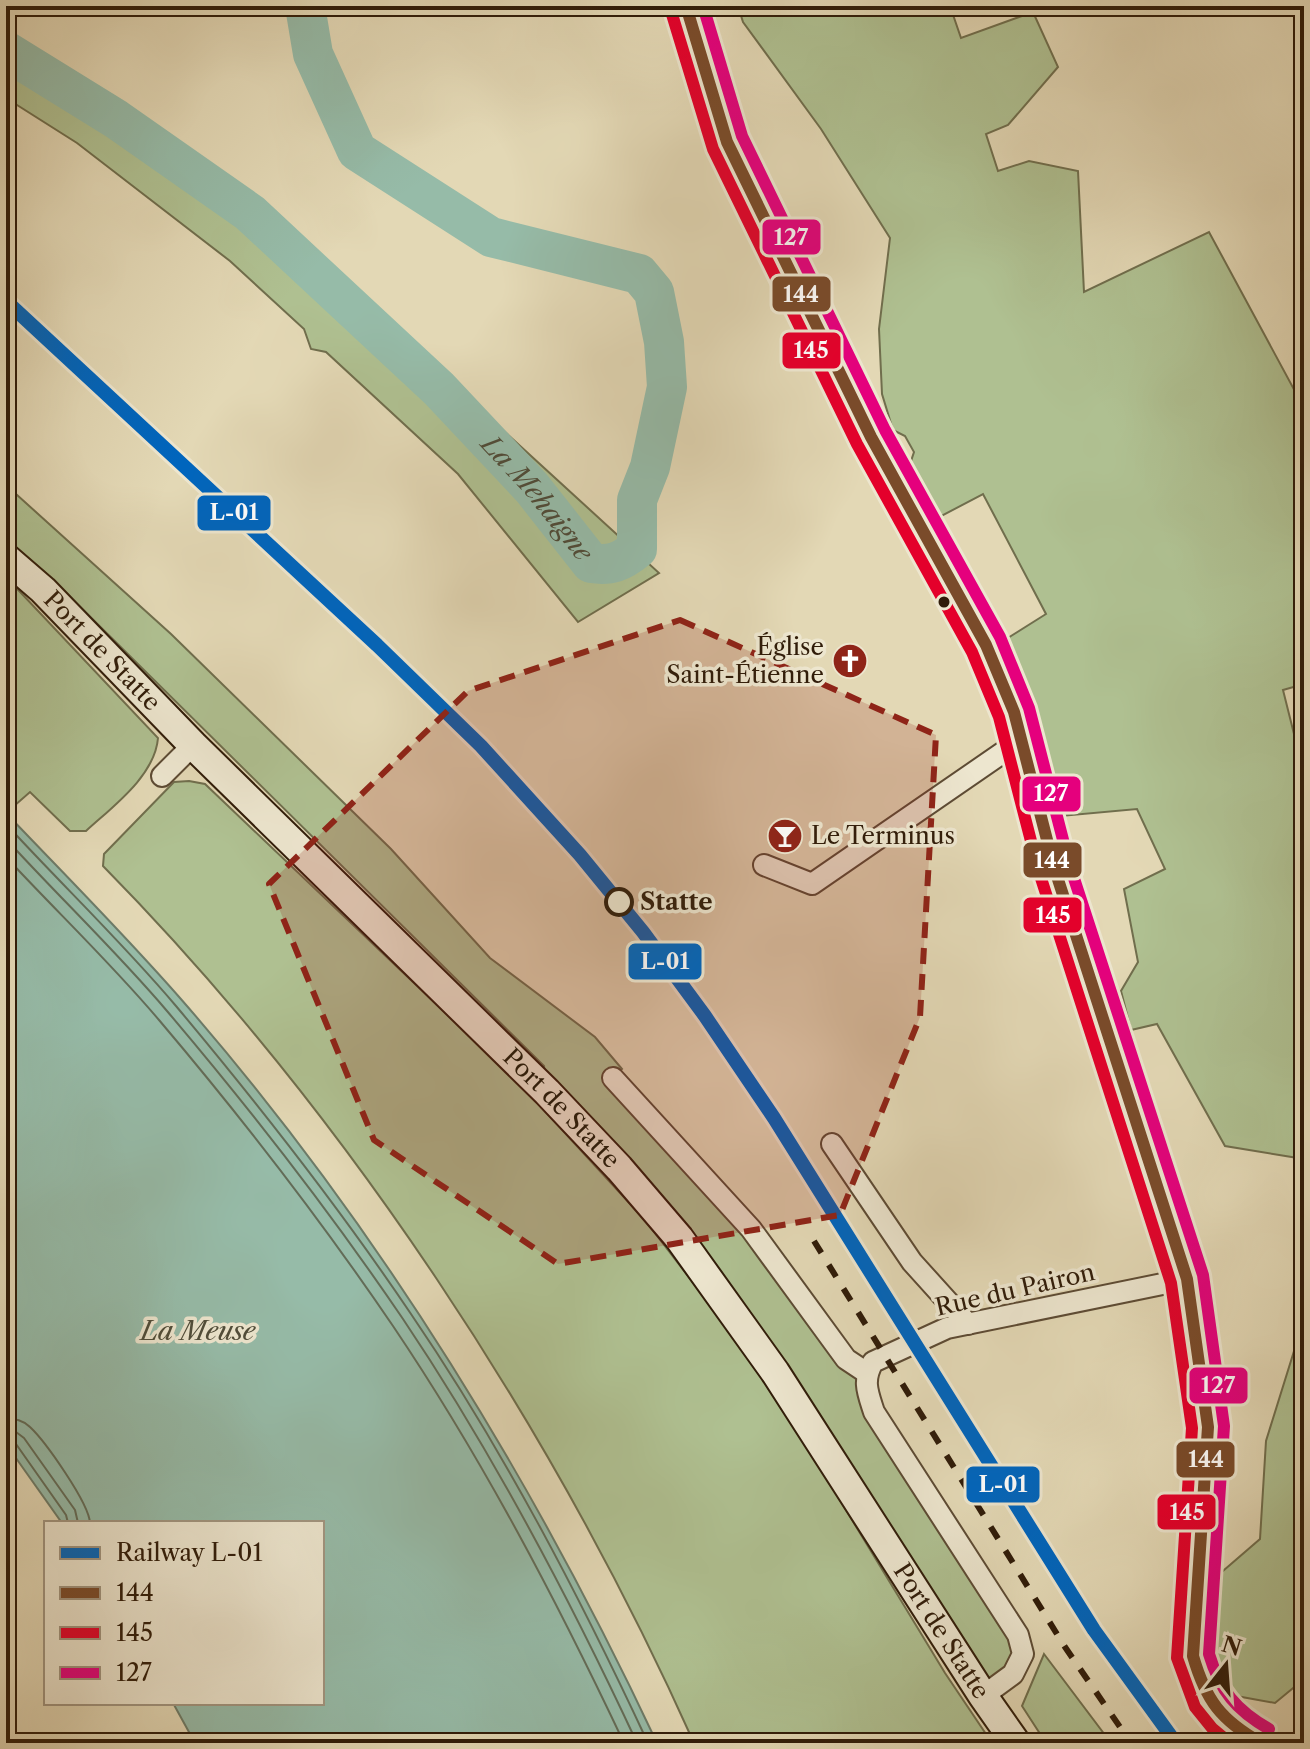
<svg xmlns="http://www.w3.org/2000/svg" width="1310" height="1749" viewBox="0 0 1310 1749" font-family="'Libre Caslon Text',serif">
  <rect width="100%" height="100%" fill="#e3d8b5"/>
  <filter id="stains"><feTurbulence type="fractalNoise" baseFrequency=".0025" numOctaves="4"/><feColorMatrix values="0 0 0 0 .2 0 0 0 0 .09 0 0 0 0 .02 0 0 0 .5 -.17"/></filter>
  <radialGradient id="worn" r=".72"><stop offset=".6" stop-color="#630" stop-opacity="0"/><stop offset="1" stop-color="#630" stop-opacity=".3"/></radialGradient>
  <g fill="#afc091" stroke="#706e4d" stroke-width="2">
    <path d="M 738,6 L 950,6 L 961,38 L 1033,12 L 1058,67 L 1008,125 L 986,134 L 998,171 L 1029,161 L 1078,171 L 1084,292 L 1209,232 L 1304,408 L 1304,684 L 1283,690 L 1302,766 L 1304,766 L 1304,1159 L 1225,1146 L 1157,1024 L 1131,1030 L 1121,991 L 1138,962 L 1124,889 L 1165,869 L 1137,809 L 1061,816 L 1033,726 L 995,646 L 1046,614 L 983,494 L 930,522 L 906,476 L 914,452 L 905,436 L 893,430 L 882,394 L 879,329 L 890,238 L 821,129 L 743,22 Z"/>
    <path d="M 6,41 L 160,135 L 260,208 L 659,573 L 578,622 L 458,474 L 326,352 L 311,349 L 304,329 L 230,261 L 77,143 L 6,98 Z"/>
    <path d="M 6,485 L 171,634 L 391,849 L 490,958 L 595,1037 L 622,1069 L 613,1077 L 751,1229 L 865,1384 L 1023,1654 L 983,1696 L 775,1372 L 547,1092 L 544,1066 L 51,578 L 6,539 Z"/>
    <path d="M 6,577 L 158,738 C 155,776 112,807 86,831 L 70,831 L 30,792 L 6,813 Z"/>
    <path d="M 189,781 L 205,784 L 519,1083 L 644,1219 L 729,1329 L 815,1459 L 945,1673 L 992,1743 L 694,1743 C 553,1428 346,1113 103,866 L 104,854 L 174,782 Z"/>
    <path d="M 1304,1319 L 1304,1679 L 1275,1703 L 1231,1695 L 1211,1658 L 1216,1577 L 1260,1539 L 1266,1441 Z"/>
    <path d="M 1044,1654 L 1111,1743 L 1046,1743 L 1022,1706 Z"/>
  </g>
  <path fill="#96bba8" stroke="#6d7b68" stroke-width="2" d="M 6,813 C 64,874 124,934 180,998 C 375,1221 531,1475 657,1743 L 195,1743 L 173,1703 L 322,1703 L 322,1523 L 62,1523 L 6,1444 Z"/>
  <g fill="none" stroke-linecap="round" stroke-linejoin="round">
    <g stroke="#636c58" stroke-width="2">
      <path d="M 6,824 C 62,885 123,943 176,1006 C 259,1105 339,1207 411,1314 C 503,1449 579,1595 648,1743"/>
      <path d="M 6,839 C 59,897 117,952 167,1011 C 251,1110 331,1213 403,1319 C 493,1453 569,1597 637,1743"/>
      <path d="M 6,857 C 56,911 111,963 159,1020 C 242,1118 321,1220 393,1326 C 482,1458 556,1599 624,1743"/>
      <path d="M 6,1418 C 15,1419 23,1420 30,1427 C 45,1441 89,1503 90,1523"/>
      <path d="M 6,1430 L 16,1432 L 24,1438 L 75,1510 L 78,1523"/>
      <path d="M 6,1440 L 16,1444 L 66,1515 L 68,1523"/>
    </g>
    <path stroke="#96bba8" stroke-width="40" id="s1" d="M 6,51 L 116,119 L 250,213 L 439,389 L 532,488 L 591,563 C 611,566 621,562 637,549 L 637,500 L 650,467 L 667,387 L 664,342 L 654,292 L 639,274 L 491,237 L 357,151 L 313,54 L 305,6"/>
    <defs>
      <g id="street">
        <path d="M 162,776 L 193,745"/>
        <path d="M 764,865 L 812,884 L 1021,740"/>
        <path d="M 613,1078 L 751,1229 L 846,1359 L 867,1373"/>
        <path d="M 832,1144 L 912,1262 L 968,1324"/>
        <path d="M 983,1696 L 1013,1674 L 1023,1654 L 1018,1635 L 874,1412 C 868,1393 862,1381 873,1362 L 947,1328 L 1187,1279"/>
      </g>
      <g id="secondary">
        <path id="s2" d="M 6,558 L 43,590 L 193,745 L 547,1092 L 619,1168 L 679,1238 L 775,1372 L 983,1696 L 1016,1743"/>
      </g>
      <path id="primary" d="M 686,6 L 727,142 L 871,437 L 986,645 L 1014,712 L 1054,867 L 1187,1279 L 1208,1427 L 1193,1656 C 1205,1702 1218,1720 1261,1743"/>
    </defs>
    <use href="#street" stroke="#5d4b34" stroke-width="24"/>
    <use href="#secondary" stroke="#301c09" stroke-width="32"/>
    <use href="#primary" stroke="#301c09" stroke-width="34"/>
    <use href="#street" stroke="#ede6cf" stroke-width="20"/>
    <use href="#secondary" stroke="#ede6cf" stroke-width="28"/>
    <use href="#primary" stroke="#e3d8b5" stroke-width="30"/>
    <path stroke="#301c09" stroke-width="6" stroke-dasharray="14 14" stroke-linecap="butt" d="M 814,1241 L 1065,1647 L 1131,1743"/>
    <defs>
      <path id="bus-1" d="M 686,6 L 727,142 L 871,437 L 986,645 L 1014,712 L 1054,867 L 1187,1279 L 1208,1427 L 1193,1656 C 1206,1701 1221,1720 1261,1743"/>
      <path id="bus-2" d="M 671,11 L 713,149 L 857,444 L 972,652 L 999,717 L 1039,872 L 1171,1283 L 1192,1428 L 1177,1658 L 1195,1707 L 1212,1728 L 1230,1743"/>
      <path id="bus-3" d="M 703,6 L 742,136 L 885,430 L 1000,637 L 1029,708 L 1069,863 L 1203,1275 L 1224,1426 L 1209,1654 C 1220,1691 1236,1710 1269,1729"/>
    </defs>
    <use href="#bus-1" stroke="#ede6cf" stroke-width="18"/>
    <use href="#bus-2" stroke="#ede6cf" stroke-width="18"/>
    <use href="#bus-3" stroke="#ede6cf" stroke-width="18"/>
    <use href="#bus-1" stroke="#7a4b2a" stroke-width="12"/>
    <use href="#bus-2" stroke="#e4002b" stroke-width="12"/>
    <use href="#bus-3" stroke="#e5007d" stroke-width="12"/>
    <defs>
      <path id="rail-1" d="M 6,301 L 377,645 L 481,746 L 580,855 L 643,932 L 705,1016 L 774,1118 L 1094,1630 L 1176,1743"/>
    </defs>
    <use href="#rail-1" stroke="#ede6cf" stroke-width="20"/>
    <use href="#rail-1" stroke="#0065bd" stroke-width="14"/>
  </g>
  <path fill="#8f2418" fill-opacity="0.2" stroke="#8f2418" stroke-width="6" stroke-dasharray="16 10" stroke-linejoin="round" d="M 680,620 L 936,735 L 920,1017 L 840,1215 L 558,1264 L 374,1140 L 269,884 L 468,691 Z"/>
  <defs>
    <symbol id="church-disc" viewBox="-11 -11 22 22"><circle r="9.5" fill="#8f2418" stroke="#ede6cf"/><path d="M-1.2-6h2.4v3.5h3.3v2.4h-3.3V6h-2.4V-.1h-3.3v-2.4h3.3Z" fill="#fff"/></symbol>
    <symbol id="bar-disc" viewBox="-11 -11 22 22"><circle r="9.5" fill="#8f2418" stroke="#ede6cf"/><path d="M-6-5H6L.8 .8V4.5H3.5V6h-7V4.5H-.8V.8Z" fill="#fff"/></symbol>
  </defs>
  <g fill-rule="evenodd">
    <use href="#church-disc" x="830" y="641" width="40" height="40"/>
    <use href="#bar-disc" x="765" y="816" width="40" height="40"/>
  </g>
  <circle fill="#301c09" stroke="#ede6cf" stroke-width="3" cx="944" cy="602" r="7"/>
  <circle fill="#ede6cf" stroke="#301c09" stroke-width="4" cx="619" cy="902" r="13"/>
  <g text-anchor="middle" stroke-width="7" stroke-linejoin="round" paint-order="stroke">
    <g font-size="24" fill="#301c09" stroke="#ede6cf" text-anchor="end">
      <text x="824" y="655">Église<tspan x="824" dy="28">Saint-Étienne</tspan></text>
      <text x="811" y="844" text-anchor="start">Le Terminus</text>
    </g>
    <g font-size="24" fill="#301c09" stroke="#ede6cf">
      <text dy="8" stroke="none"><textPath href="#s2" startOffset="134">Port de Statte</textPath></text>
      <text dy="8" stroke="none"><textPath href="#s2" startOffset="782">Port de Statte</textPath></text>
      <text transform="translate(1015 1290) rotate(-13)" y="8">Rue du Pairon</text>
      <text dy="8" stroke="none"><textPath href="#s2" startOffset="1430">Port de Statte</textPath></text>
    </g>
    <g font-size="24" font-weight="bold" fill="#301c09" stroke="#ede6cf" text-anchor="start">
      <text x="640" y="910">Statte</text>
    </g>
    <g font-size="26" font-style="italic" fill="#4f4c39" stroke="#ede6cf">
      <text dy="9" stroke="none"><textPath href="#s1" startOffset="698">La Mehaigne</textPath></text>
      <text x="198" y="1340">La Meuse</text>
    </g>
  </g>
  <g stroke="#ede6cf" stroke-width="3">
    <rect x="761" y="218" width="61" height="38" rx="8" fill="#e5007d"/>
    <rect x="771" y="275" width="61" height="38" rx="8" fill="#7a4b2a"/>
    <rect x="781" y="331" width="61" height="39" rx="8" fill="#e4002b"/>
    <rect x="196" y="494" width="76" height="38" rx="8" fill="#0065bd"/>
    <rect x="1021" y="775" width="61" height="38" rx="8" fill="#e5007d"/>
    <rect x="1022" y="841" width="61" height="38" rx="8" fill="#7a4b2a"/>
    <rect x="1022" y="896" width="61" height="38" rx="8" fill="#e4002b"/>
    <rect x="627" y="942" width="76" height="39" rx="8" fill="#0065bd"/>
    <rect x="1188" y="1366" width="61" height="39" rx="8" fill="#e5007d"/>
    <rect x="1175" y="1440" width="61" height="39" rx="8" fill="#7a4b2a"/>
    <rect x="965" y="1465" width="76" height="39" rx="8" fill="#0065bd"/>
    <rect x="1156" y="1493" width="61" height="38" rx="8" fill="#e4002b"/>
  </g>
  <g font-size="22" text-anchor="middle" font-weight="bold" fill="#fff">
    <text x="791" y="245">127</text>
    <text x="801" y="302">144</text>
    <text x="811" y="358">145</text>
    <text x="234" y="520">L-01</text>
    <text x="1051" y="801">127</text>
    <text x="1052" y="868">144</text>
    <text x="1053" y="923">145</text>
    <text x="665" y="969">L-01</text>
    <text x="1218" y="1393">127</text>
    <text x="1206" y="1467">144</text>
    <text x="1003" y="1492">L-01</text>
    <text x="1187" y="1520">145</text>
  </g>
  <rect width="1310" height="1749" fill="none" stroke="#e3d8b5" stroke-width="32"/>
  <rect x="8" y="8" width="1294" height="1733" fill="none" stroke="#301c09" stroke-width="4"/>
  <rect x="16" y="16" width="1278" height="1717" fill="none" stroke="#301c09" stroke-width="2"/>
  <rect x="44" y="1521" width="280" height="184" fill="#ede6cf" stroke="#a19580" stroke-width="2"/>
  <rect x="60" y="1547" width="40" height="12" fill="#0065bd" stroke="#a19580" stroke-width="2"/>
  <text x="116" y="1561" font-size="24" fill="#301c09">Railway L-01</text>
  <rect x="60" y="1587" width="40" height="12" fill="#7a4b2a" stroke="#a19580" stroke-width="2"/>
  <text x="116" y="1601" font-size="24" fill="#301c09">144</text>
  <rect x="60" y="1627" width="40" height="12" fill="#e4002b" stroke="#a19580" stroke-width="2"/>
  <text x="116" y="1641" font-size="24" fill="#301c09">145</text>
  <rect x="60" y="1667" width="40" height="12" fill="#e5007d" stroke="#a19580" stroke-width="2"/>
  <text x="116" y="1681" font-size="24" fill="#301c09">127</text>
  <g transform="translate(1226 1665) rotate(17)" stroke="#ede6cf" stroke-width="6" paint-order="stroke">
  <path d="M0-6L14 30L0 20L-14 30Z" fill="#301c09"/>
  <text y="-12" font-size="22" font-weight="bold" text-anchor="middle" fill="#301c09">N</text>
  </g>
  <rect width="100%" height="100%" filter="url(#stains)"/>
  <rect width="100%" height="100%" fill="url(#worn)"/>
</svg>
